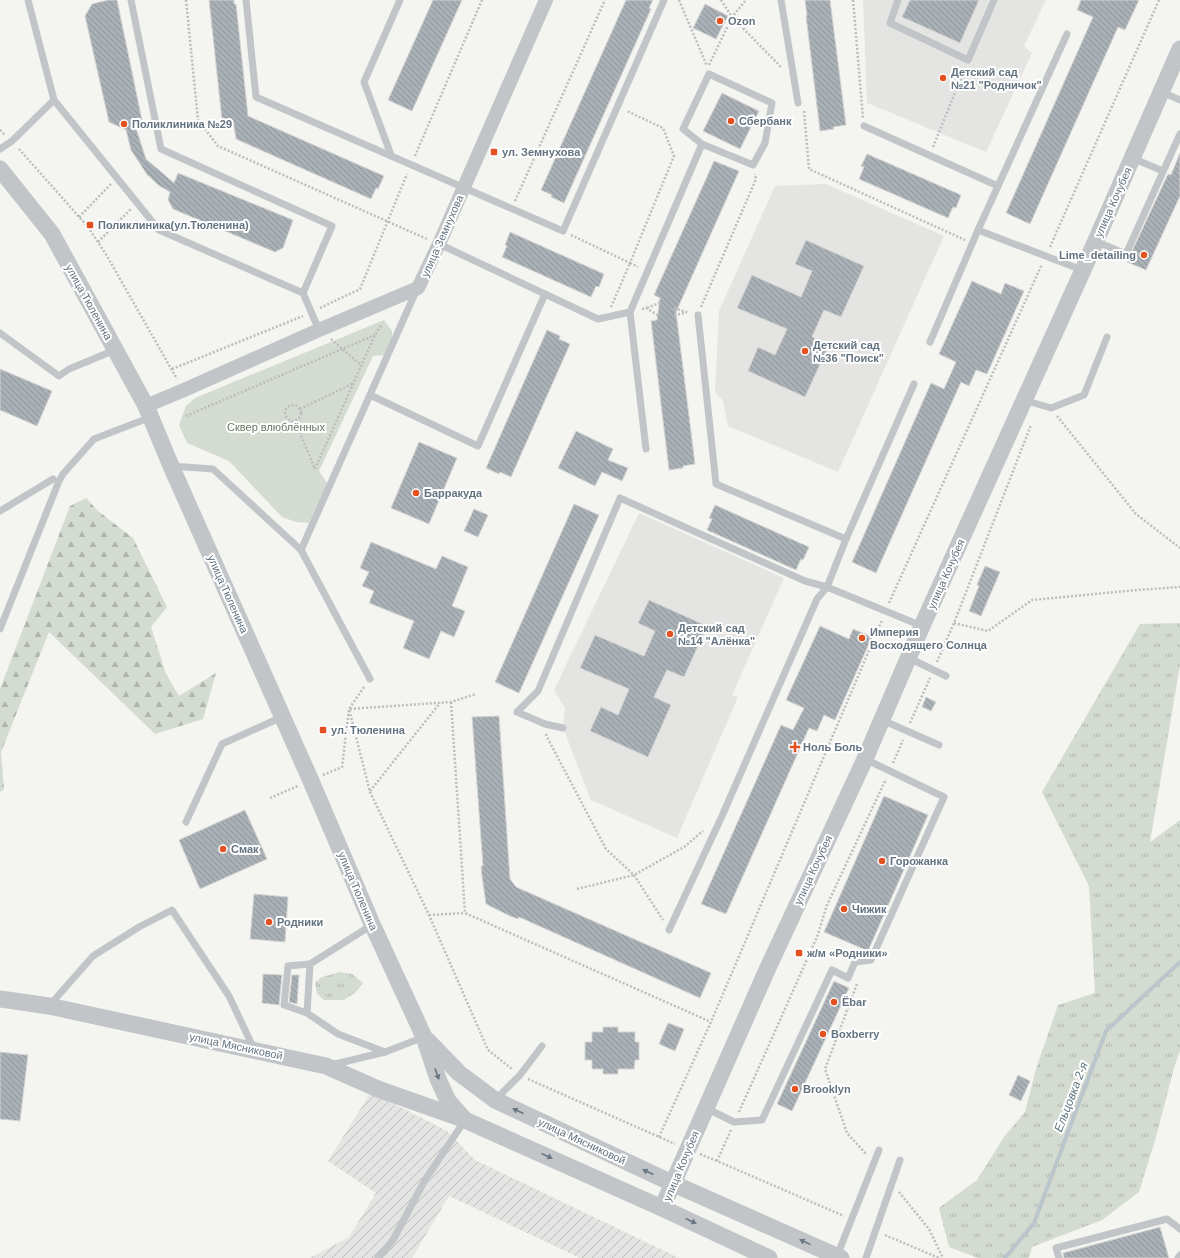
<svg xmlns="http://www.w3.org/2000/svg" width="1180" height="1258" viewBox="0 0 1180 1258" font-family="Helvetica,sans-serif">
  <defs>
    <pattern id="industrial-furrows" width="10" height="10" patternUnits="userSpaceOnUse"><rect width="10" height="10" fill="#e4e5e3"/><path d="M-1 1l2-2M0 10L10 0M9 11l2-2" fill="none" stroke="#bcbebd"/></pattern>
    <pattern id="grass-tufts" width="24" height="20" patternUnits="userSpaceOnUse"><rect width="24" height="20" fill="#d4dbd1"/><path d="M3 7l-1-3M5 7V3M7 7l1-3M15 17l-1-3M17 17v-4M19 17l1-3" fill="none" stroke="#b0b6af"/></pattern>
    <pattern id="forest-firs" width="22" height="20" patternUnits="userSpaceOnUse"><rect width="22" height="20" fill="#d4dbd1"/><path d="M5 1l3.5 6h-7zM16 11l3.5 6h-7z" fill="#b0b6af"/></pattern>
    <pattern id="building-back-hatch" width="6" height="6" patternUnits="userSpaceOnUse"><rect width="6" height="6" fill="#aab1b6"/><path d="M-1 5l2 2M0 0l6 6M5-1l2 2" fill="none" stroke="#8e9499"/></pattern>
  </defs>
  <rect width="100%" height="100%" fill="#f4f4f0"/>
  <g fill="#e4e5e3">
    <path d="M 863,0 L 1046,0 L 1024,46 L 1032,53 L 986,152 L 867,103 Z"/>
    <path d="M 826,184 L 944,236 L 838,472 L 728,426 L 723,401 L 715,392 L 719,311 L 775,186 Z"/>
    <path d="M 639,513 L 784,578 L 732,695 L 738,697 L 677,838 L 591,800 L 563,728 L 565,708 L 554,690 Z"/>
  </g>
  <path fill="url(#industrial-furrows)" d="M 371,1092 L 447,1131 L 475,1160 L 679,1258 L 580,1258 L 449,1196 L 412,1258 L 310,1258 L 349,1237 L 376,1193 L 328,1161 Z"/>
  <g fill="url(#grass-tufts)">
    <path d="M 1180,623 L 1180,665 L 1150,842 L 1180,820 L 1180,1051 L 1174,1068 L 1156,1137 L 1139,1192 L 1102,1220 L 1032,1247 L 1029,1258 L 978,1258 L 949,1247 L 939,1208 L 977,1180 L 1004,1137 L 1025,1112 L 1036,1069 L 1058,1005 L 1095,993 L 1089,886 L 1042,792 L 1140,624 Z"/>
    <path d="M 340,972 L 352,974 L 363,983 L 356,992 L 344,1000 L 324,1000 L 317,994 L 315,982 L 322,977 Z"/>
  </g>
  <path fill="url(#forest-firs)" d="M 86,498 L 98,511 L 133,538 L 167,607 L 151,627 L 166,674 L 179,696 L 216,673 L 203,719 L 155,734 L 49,632 L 1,752 L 4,789 L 0,792 L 0,689 L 70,506 Z"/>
  <path fill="#d4dbd1" d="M 384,320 L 392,331 L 392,343 L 384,355 L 373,356 L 319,471 L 327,483 L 309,523 L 296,522 L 282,517 L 229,461 L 187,443 L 179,425 L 186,406 L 195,398 Z"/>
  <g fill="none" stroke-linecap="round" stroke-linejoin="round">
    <path stroke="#bac6cb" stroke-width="4" d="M 1005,1258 L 1034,1223 L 1106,1031 L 1180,962"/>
  </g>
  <g fill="url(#building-back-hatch)" stroke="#d5d5d3">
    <path d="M 108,0 L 117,0 L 142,120 L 134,122 L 146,159 L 174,183 L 178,173 L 293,220 L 283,248 L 275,252 L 173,209 L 168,200 L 170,192 L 158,185 L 149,176 L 148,176 L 131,150 L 126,130 L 109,122 L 85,16 L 92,4 Z"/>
    <path d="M 209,0 L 234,0 L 234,4 L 236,4 L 248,116 L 384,176 L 378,189 L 376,188 L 371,199 L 236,139 L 234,126 L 222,120 Z"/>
    <path d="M 433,0 L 462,0 L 412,111 L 388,100 Z"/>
    <path d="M 626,0 L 653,0 L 649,8 L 651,9 L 564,203 L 551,197 L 552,195 L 541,190 Z"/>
    <path d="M 805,0 L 830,0 L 846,125 L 833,127 L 834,129 L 820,131 L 806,16 L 807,16 Z"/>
    <path d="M 910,0 L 979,0 L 960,43 L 902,17 Z"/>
    <path d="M 1081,0 L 1139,0 L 1125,30 L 1118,27 L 1030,224 L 1006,213 L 1093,17 L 1077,10 Z"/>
    <path d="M 705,4 L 728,16 L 716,39 L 693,28 Z"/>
    <path d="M 722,93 L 759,111 L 740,149 L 703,131 Z"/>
    <path d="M 1180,153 L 1180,196 L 1146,270 L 1127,262 L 1168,174 L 1171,175 Z"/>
    <path d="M 867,154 L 961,195 L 956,208 L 953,207 L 948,218 L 859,179 L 864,167 L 861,166 Z"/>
    <path d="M 714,161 L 739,171 L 676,312 L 695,464 L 683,466 L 683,468 L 669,470 L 651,321 L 657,320 L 660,298 L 654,295 Z"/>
    <path d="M 510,232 L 604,274 L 599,287 L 596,286 L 591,297 L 502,257 L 507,246 L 505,245 Z"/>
    <path d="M 806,240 L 864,266 L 841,317 L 824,310 L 812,337 L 829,345 L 805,397 L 748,371 L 758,347 L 775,355 L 787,329 L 737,308 L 752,275 L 801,297 L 812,271 L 795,264 Z"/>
    <path d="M 972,281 L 1001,294 L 1005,283 L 1024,291 L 987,374 L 976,370 L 969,386 L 961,382 L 876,573 L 852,562 L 931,383 L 944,389 L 956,362 L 939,354 Z"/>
    <path d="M 547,330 L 560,336 L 559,339 L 570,344 L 511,477 L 500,472 L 499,474 L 486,468 Z"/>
    <path d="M 0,369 L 52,391 L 37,426 L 0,410 Z"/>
    <path d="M 576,431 L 613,449 L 608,460 L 628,468 L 622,481 L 602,472 L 595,486 L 558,468 Z"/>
    <path d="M 419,442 L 457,458 L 429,524 L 391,508 Z"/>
    <path d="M 574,504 L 599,515 L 519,693 L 495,682 Z"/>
    <path d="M 715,505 L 809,547 L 803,560 L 801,559 L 796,570 L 707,530 L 712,519 L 709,518 Z"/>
    <path d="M 474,509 L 488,515 L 478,537 L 464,531 Z"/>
    <path d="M 371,542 L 436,569 L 442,556 L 468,567 L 452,606 L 465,611 L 454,637 L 441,631 L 429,659 L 403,648 L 414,621 L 369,603 L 374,591 L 362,586 L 369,572 L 360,568 Z"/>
    <path d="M 985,566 L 1000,572 L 981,616 L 969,611 L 979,586 L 977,585 Z"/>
    <path d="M 649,600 L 707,626 L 684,677 L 667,670 L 654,697 L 671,705 L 648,757 L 590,731 L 601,707 L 618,715 L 629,689 L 580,668 L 595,635 L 644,656 L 655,631 L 638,623 Z"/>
    <path d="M 820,626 L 849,639 L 853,629 L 872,637 L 835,720 L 824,715 L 817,731 L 809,728 L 726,914 L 701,904 L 781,725 L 793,730 L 804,708 L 786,700 Z"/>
    <path d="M 926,697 L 936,702 L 931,711 L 922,707 Z"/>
    <path d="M 499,716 L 510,879 L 516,887 L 711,973 L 700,998 L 519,917 L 518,919 L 510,916 L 486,904 L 482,876 L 481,866 L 483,866 L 472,717 Z"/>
    <path d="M 884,796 L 928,815 L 868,951 L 824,932 Z"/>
    <path d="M 245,810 L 267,859 L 200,889 L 179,840 Z"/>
    <path d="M 254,894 L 288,897 L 285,942 L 250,939 Z"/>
    <path d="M 263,974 L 282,975 L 279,1005 L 262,1003 Z"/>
    <path d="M 292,975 L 299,975 L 297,1004 L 289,1002 Z"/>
    <path d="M 834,981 L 849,988 L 792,1111 L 777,1104 Z"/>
    <path d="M 668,1023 L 684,1029 L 675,1051 L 659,1044 Z"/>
    <path d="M 603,1027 L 618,1027 L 618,1032 L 635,1032 L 635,1042 L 639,1042 L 639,1060 L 635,1060 L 634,1069 L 618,1069 L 618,1074 L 603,1074 L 603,1069 L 592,1069 L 592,1060 L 585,1060 L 585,1042 L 592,1042 L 592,1032 L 603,1032 Z"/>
    <path d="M 0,1052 L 28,1055 L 20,1121 L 0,1119 Z"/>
    <path d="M 1018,1075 L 1030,1081 L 1021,1101 L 1009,1095 Z"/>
    <path d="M 1160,1227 L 1169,1258 L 1064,1258 L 1063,1253 Z"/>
  </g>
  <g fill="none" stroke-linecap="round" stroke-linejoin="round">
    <g stroke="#bbbdbf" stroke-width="2.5" stroke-dasharray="2 2" stroke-linecap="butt">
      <path d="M 186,0 L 198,120 L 218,146 L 427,239"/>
      <path d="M 679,0 L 707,66"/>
      <path d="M 721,0 L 732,17 L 782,68"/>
      <path d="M 853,0 L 863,118"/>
      <path d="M 709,65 L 732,17 L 746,0"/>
      <path d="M 804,111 L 809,169 L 965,240"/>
      <path d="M 0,130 L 5,135"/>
      <path d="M 933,147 L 965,68"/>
      <path d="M 19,149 L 88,227 L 107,256 L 177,379"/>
      <path d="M 415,156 L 482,0"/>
      <path d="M 515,201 L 605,0"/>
      <path d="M 79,217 L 111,184"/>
      <path d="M 571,235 L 630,263 L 674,156 L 663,128 L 627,111"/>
      <path d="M 98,242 L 131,209"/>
      <path d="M 1050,247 L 1159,0"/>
      <path d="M 611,307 L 630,263 L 638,267"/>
      <path d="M 701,307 L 756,179 L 755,174"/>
      <path d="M 320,308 L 360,289 L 407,174"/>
      <path d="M 647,308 L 661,302"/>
      <path d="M 674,308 L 689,313"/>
      <path d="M 642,309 L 646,308 L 659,316"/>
      <path d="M 674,315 L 685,313"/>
      <path d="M 331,339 L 362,366"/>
      <path d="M 172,369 L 303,316"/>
      <circle cx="293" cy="413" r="8"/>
      <path d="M 300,409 L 354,383"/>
      <path d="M 186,416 L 375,335"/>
      <path d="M 1057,416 L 1136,514 L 1180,548"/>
      <path d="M 295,421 L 315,469 L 375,335 L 382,324"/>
      <path d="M 889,603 L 1042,264"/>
      <path d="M 954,623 L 988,631 L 1032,600 L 1137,590 L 1180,587"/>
      <path d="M 937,662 L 954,623 L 1031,425"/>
      <path d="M 364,687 L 349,709 L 370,792 L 429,915 L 488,1050 L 512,1069"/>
      <path d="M 451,702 L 465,913 L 711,1022"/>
      <path d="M 910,723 L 930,678"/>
      <path d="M 546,734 L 547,737 L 606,849 L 634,875 L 663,920"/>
      <path d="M 893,763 L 903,740"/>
      <path d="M 323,775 L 342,767 L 349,709 L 451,702 L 476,694"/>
      <path d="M 370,791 L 440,703"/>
      <path d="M 270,798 L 298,786"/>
      <path d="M 577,889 L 634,875 L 684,847 L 703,831"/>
      <path d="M 429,915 L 465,913"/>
      <path d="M 857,984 L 825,1069 L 847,1133 L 867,1155"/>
      <path d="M 528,1079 L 675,1144"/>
      <path d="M 739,1112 L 817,937 L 827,905 L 886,779"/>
      <path d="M 731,1130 L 717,1161 L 844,1216"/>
      <path d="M 659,1137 L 711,1022 L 882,620"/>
      <path d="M 700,1154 L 717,1161"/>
      <path d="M 899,1192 L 929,1229 L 943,1258"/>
      <path d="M 885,1235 L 939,1258"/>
    </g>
    <g stroke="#c1c5c8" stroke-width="7">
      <path d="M 28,0 L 54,100"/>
      <path d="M 131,0 L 161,149 L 332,226 L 303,293"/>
      <path d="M 246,0 L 256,97 L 563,231 L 664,0"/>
      <path d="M 781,0 L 798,103"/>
      <path d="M 898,0 L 890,23 L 968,60 L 994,0"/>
      <path d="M 1067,34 L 978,230 L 1082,270"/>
      <path d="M 1162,92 L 1180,100"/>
      <path d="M 864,126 L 998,186"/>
      <path d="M 0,149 L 12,141 L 54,100 L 159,230 L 303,293 L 319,330"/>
      <path d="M 391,155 L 364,82 L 400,0"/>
      <path d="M 1132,158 L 1163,171"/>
      <path d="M 1095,241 L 1126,254 L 1180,134"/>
      <path d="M 439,244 L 598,319 L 630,312 L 646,449"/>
      <path d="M 630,312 L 702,144 L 683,129 L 709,74 L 772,103 L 765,143 L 753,165 L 702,144"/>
      <path d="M 698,315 L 716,484 L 846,539"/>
      <path d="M 0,333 L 59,376 L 69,369 L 115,350"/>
      <path d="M 930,342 L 978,230"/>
      <path d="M 914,384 L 846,539 L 827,587 L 922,626"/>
      <path d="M 370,395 L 478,446 L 545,294"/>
      <path d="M 1024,400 L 1051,408 L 1084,395 L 1107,337"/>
      <path d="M 171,466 L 213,469 L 301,550 L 417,289"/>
      <path d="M 0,511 L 53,479"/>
      <path d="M 301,550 L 370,679"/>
      <path d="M 0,629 L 59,481 L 63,474 L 94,439 L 151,417"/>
      <path d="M 909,658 L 946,676"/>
      <path d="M 882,720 L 939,745"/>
      <path d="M 563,728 L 545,724 L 517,712 L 538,691 L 620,498 L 805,581 L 827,587 L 817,599 L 722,816 L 669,930"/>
      <path d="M 186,822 L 222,744 L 282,717"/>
      <path d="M 372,925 L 310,964 L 307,1013 L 338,1034 L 385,1052 L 424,1037"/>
      <path d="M 49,1006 L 93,956 L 139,927 L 172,910 L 229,996 L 254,1049"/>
      <path d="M 307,1013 L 284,1005 L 288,966 L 310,964"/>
      <path d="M 331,1065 L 385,1052"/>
      <path d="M 495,1100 L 520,1075 L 542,1046"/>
      <path d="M 706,1108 L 734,1122 L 762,1120 L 832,970 L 848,978 L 855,962 L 871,960 L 944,797 L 865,759"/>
      <path d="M 837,1256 L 879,1150"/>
      <path d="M 378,1258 L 393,1240 L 425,1180 L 465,1120"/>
      <path d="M 866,1258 L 900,1160"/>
      <path d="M 1059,1258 L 1056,1248 L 1167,1219 L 1180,1229"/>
      <path d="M 1178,1258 L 1180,1255"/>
    </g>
    <path stroke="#c1c5c8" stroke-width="14" d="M 146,406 L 184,390 L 319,330 L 418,288 L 439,244 L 546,0"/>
    <g stroke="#c1c5c8" stroke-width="17">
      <path d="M 0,169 L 52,234 L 146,406 L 171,466 L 311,781 L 372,924 L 424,1037 L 438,1079 L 448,1101 L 465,1120 L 662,1208 L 769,1258"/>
      <path d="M 0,999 L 49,1006 L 326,1066 L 378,1089 L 463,1119"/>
      <path d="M 427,1040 L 459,1073 L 495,1100 L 674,1184 L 841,1258"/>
      <path d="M 662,1208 L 766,972 L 865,759 L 922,626 L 1083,270 L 1180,49"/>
    </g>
  </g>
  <defs><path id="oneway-solid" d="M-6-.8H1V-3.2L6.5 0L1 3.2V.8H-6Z"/></defs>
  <g fill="#687785">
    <use href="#oneway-solid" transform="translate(437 1074) rotate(70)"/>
    <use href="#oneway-solid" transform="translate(518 1111) rotate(-155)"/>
    <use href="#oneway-solid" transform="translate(547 1156) rotate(24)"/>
    <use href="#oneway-solid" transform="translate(648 1172) rotate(-155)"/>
    <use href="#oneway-solid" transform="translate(691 1221) rotate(25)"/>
    <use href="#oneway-solid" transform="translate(805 1242) rotate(-156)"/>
  </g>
  <g fill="#e45120" stroke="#fff" stroke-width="1.5">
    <circle cx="720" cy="21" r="4"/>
    <circle cx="943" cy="78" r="4"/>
    <circle cx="731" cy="121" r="4"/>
    <circle cx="124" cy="124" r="4"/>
    <rect x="490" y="148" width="8" height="8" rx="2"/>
    <rect x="86" y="221" width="8" height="8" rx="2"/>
    <circle cx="1144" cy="255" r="4"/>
    <circle cx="805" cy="351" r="4"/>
    <circle cx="416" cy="493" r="4"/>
    <circle cx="670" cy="634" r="4"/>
    <circle cx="862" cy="638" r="4"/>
    <rect x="319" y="726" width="8" height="8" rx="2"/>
    <path d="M793 741h4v4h4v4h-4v4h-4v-4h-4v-4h4z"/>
    <circle cx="223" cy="849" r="4"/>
    <circle cx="882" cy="861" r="4"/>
    <circle cx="844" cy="909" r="4"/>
    <circle cx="269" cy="922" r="4"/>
    <rect x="795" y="949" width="8" height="8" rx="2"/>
    <circle cx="834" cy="1002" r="4"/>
    <circle cx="823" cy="1034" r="4"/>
    <circle cx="795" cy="1089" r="4"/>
  </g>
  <g text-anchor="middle" stroke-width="4" stroke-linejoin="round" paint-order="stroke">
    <g font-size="11" font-weight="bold" fill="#637381" stroke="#fff" text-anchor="start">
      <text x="728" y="25">Ozon</text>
      <text x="951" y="76">Детский сад<tspan x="951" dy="13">№21 "Родничок"</tspan></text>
      <text x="739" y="125">Сбербанк</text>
      <text x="132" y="128">Поликлиника №29</text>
      <text x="502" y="156">ул. Земнухова</text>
      <text x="98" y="229">Поликлиника(ул.Тюленина)</text>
      <text x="1136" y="259" text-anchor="end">Lime_detailing</text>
      <text x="813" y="349">Детский сад<tspan x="813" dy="13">№36 "Поиск"</tspan></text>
      <text x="424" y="497">Барракуда</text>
      <text x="678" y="632">Детский сад<tspan x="678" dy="13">№14 "Алёнка"</tspan></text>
      <text x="870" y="636">Империя<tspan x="870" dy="13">Восходящего Солнца</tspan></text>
      <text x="331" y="734">ул. Тюленина</text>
      <text x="803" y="751">Ноль Боль</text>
      <text x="231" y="853">Смак</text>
      <text x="890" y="865">Горожанка</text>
      <text x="852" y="913">Чижик</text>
      <text x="277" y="926">Родники</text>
      <text x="807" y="957">ж/м «Родники»</text>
      <text x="842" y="1006">Ёbar</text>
      <text x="831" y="1038">Boxberry</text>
      <text x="803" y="1093">Brooklyn</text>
    </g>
    <g font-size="11" fill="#637381" stroke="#fff">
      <text transform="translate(1113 202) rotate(-66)" y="4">улица Кочубея</text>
      <text transform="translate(442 236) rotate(-66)" y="4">улица Земнухова</text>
      <text transform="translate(89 302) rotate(61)" y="4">улица Тюленина</text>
      <text transform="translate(946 574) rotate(-66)" y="4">улица Кочубея</text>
      <text transform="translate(228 594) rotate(66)" y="4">улица Тюленина</text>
      <text transform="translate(813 870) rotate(-65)" y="4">улица Кочубея</text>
      <text transform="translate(358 891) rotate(67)" y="4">улица Тюленина</text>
      <text transform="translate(236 1046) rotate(12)" y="4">улица Мясниковой</text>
      <text transform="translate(582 1141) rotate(25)" y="4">улица Мясниковой</text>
      <text transform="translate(681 1166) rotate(-67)" y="4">улица Кочубея</text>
    </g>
    <g font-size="11" fill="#667861" stroke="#fff">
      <text x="276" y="431">Сквер влюблённых</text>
    </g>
    <g font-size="12" font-style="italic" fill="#5e767f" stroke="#fff">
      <text transform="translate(1071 1097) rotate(-69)" y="4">Ельцовка 2-я</text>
    </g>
  </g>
</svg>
